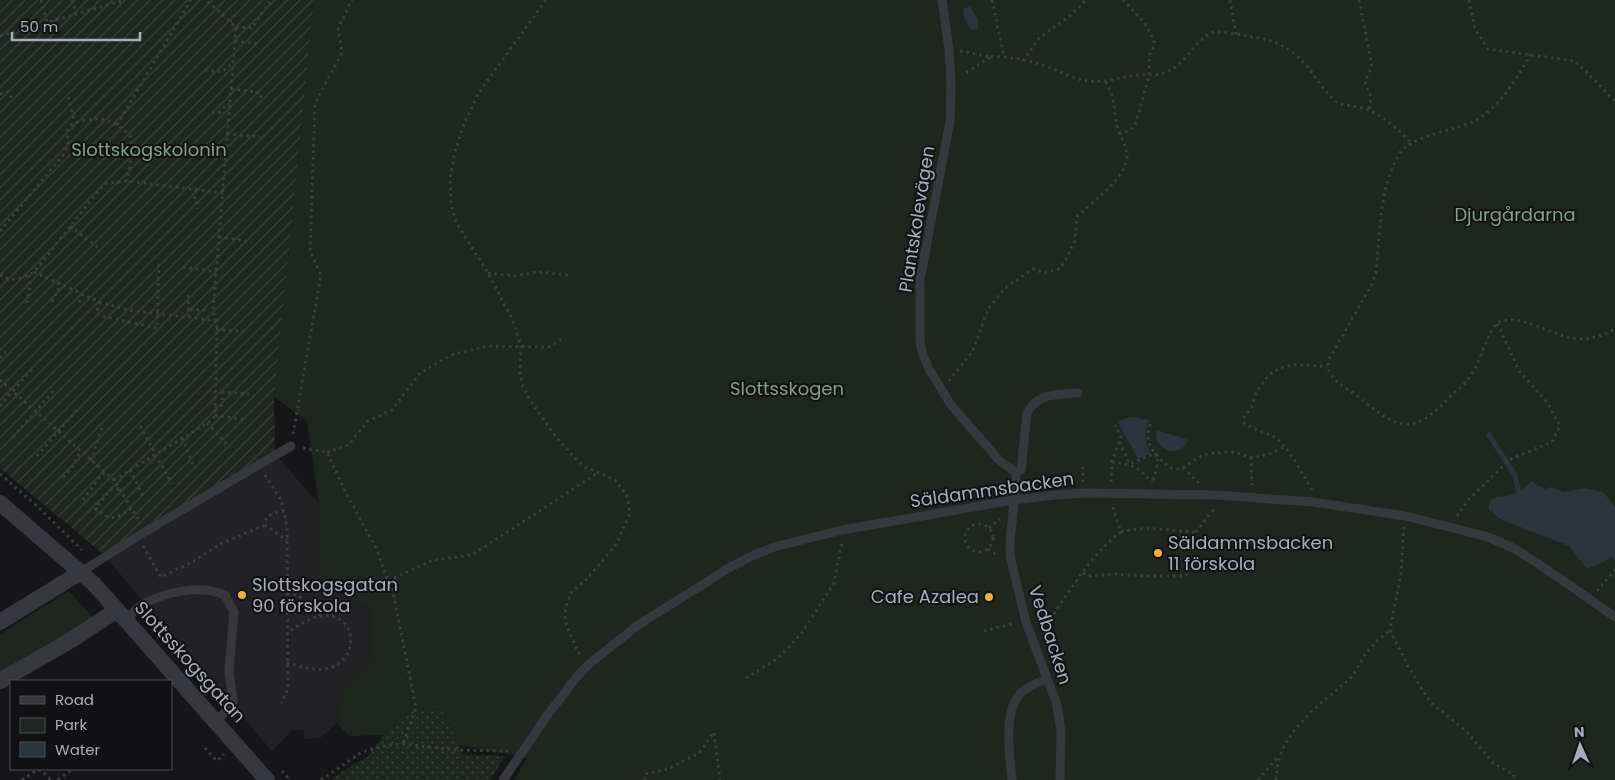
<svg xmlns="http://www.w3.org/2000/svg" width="1615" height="780" viewBox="0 0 1615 780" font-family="Poppins,sans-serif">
  <defs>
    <pattern id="grass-dots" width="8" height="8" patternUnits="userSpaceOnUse" patternTransform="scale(1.25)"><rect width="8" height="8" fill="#1e261f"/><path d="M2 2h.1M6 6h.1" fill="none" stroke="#3c433d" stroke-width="1.8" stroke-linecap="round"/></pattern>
    <pattern id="garden-furrows" width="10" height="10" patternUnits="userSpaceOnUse" patternTransform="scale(1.25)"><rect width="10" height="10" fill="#1e261f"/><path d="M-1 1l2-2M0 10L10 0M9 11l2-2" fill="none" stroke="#3c433d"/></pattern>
  </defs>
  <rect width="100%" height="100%" fill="#161618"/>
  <path fill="#222225" d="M 275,454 L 319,504 L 319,581 L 371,610 L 370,663 L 342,686 L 337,723 L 320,738 L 304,739 L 304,730 L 293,730 L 272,751 L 103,554 L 143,527 Z"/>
  <path fill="url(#grass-dots)" d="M 441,709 L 459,745 L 461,754 L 505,756 L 490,780 L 331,780 L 351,766 L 369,756 L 383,735 L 407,711 Z"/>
  <g fill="#1e261f">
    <path d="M 314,0 L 1615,0 L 1615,780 L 514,780 L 527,758 L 459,745 L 441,709 L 407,711 L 383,735 L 349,736 L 337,723 L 342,686 L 370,663 L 371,610 L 319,581 L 319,504 L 307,421 L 274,397 Z"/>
    <path d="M 69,591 L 95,620 L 0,675 L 0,634 Z"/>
  </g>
  <path fill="url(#garden-furrows)" d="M 0,0 L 314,0 L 274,397 L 275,454 L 143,527 L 103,554 L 0,468 Z"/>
  <g fill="#2c353c">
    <path d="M 970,6 L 978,19 L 978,29 L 972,30 C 966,24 964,17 963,9 Z"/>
    <path d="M 1133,417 L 1149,420 C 1144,432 1145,441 1150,453 L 1138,459 L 1118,422 L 1127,418 Z"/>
    <path d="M 1157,430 L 1188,440 C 1180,457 1165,453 1156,440 Z"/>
    <path d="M 1531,481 L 1539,486 L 1542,486 L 1544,489 L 1552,487 L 1563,492 L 1586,488 L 1603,492 L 1615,506 L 1615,553 L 1604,562 L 1587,569 L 1569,546 L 1502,520 L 1489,510 L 1489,502 C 1497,495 1498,498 1507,496 C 1514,495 1527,486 1531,481 Z"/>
  </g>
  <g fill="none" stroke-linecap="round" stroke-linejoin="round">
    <g stroke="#2c353c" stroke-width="5">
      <path d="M 1489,435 L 1515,475 L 1518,489"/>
      <path d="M 1613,555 L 1615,557"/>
    </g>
    <g stroke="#3d3f44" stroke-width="3" stroke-dasharray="2.5 4" stroke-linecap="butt">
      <path d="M 41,0 L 47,22"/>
      <path d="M 72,0 L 76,14"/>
      <path d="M 546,0 L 479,92 L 464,124 L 455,152 L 450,178 L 451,204 L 456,222 L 488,273 L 512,319 L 521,346 L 520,374 L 523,386 L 530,400 L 553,433 L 572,455 L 585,467 L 615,480 L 627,496 L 629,506 L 629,515 L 617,543 L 585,581 L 572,591 L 566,606 L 565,617 L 567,627 L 578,652 L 582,657"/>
      <path d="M 992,0 L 1004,56"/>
      <path d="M 1230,0 L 1236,34"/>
      <path d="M 1359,0 L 1372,66 L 1365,81 L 1371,97 L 1369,110"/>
      <path d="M 1469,0 L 1475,29 L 1488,49 L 1575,61 L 1615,101"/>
      <path d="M 230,22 L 236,13"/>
      <path d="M 236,27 L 252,28 L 271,0"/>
      <path d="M 0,36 L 125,0"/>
      <path d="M 235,41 L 258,44"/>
      <path d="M 960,51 L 991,57 L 962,75"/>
      <path d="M 1531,54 C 1516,79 1500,109 1472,122 C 1453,131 1411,136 1400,153 C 1379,185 1380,235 1376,272 L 1372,284 L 1329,359 C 1324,376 1341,384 1353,393 C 1391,422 1406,442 1446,401 C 1453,393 1464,386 1470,377 C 1481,360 1485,339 1497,323 C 1519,312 1550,335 1573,338 C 1588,341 1602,336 1615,329"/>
      <path d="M 991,57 C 1006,56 1022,59 1036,63 C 1060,69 1078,85 1104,81 C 1115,80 1126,76 1138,75 C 1148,74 1158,76 1167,72 C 1184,65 1192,46 1206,36 C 1215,29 1224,33 1235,34 C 1260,38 1273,38 1295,54 C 1311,67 1319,86 1334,100 C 1342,107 1356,105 1366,109 C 1383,115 1399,130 1411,143"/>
      <path d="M 1023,61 L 1039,38 L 1071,15 L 1086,0"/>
      <path d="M 205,70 L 222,72 L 228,66 L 233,65"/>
      <path d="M 231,89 L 257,92 L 257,96 L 263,97"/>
      <path d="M 0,94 L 9,92 L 13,101"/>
      <path d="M 68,97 L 75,123"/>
      <path d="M 212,113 L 220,112 L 226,105 L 230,104"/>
      <path d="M 117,125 L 191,0"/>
      <path d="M 227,134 L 260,137"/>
      <path d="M 1119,134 L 1131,130 L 1136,123 L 1149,75 L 1150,54 L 1154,46 L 1154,40 L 1144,22 L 1123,0"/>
      <path d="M 196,190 L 194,201 L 197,203 L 197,209"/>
      <path d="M 70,226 L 101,250"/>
      <path d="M 0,231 L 64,154 C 65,151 68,147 68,143 C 69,138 65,133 69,128 C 72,123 77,122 82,121 C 104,115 116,122 131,137 L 131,159 L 127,181"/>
      <path d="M 219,237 L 252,242"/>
      <path d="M 183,267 L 216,272"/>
      <path d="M 34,272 L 100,302 L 127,310 L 217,321"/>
      <path d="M 488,273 L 515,276 L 537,272 L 569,275"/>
      <path d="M 0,275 C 12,283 22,278 34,272 L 104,184 L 127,181 L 223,193"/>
      <path d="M 188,295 L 189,318"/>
      <path d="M 52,302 L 61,284"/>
      <path d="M 79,302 L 83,294"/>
      <path d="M 100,302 L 96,313 L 102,316 L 157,328 L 159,263"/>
      <path d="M 27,303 L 30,284 L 29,275"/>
      <path d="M 190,310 L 206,310"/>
      <path d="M 216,329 L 245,332"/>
      <path d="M 0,358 L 7,350"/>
      <path d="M 0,380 L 114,480 L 139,520"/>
      <path d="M 949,381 L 973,351 L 988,309 L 1005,288 L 1033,269 L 1045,273 L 1059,269 L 1064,263 L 1075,241 L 1077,217 C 1092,201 1128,178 1127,155 C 1126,144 1118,133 1116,122 C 1114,107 1114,94 1105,81"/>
      <path d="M 13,391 L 33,368"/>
      <path d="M 0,406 L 12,391"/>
      <path d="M 215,408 L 221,407 L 223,392 L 249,394"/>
      <path d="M 215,415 L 246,420"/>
      <path d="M 207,423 L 228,446"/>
      <path d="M 1150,424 C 1147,435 1147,444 1155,453 C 1183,488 1185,455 1214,453 C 1220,453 1227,451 1233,452 C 1239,452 1245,457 1251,457 C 1263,457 1273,453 1284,447"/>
      <path d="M 140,426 L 172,484"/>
      <path d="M 293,434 L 321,275 L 310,252 L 315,103 L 342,53 L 338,28 L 352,0"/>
      <path d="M 13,437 L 55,389"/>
      <path d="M 182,438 C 187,447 188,455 193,464"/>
      <path d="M 1119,442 L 1130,464 L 1155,453 L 1158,458 L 1155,476 L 1152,481"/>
      <path d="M 303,448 L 327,452 L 346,493 L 376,548 L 394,597 L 416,708 L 403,744"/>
      <path d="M 327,452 L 348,445 L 368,421 L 392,410 L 420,373 L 451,355 L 487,346 L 548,347 L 562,339"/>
      <path d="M 37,456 L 78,409"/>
      <path d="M 1251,457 L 1252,487"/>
      <path d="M 91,461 L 102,427"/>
      <path d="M 1112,462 C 1136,465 1135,466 1152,482"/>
      <path d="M 1183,468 L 1199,483"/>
      <path d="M 130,470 L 145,499"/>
      <path d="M 0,474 L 37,506 L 82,550"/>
      <path d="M 265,475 L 281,500 L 287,527 L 288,689 L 281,703"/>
      <path d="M 63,477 L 71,469 L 81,451"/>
      <path d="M 114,480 L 212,420 L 215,415 L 217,321 L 213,312 L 236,27 L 206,0"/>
      <path d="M 1083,482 L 1083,467"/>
      <path d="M 1111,482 L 1112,462 L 1121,436 L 1115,425"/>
      <path d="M 119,489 L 112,489 L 95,508 C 112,522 115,519 132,508"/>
      <path d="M 1312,490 C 1304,476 1288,447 1276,438 C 1266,432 1254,430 1244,423 L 1243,419 C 1246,414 1250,411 1252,406 C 1254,400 1255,393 1259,388 C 1276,360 1297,364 1327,367"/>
      <path d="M 83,500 L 104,472"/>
      <path d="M 284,511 C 275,513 264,514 265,525 L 287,540"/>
      <path d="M 1457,516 L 1468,500 L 1509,460 L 1552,442 L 1560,426 L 1547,402 L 1519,371 L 1497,323"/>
      <circle cx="979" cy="538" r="14"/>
      <path d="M 1404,527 L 1401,573 L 1390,630 L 1409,668 L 1430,702 L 1467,732 L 1493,763 L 1514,775 L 1514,780"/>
      <path d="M 989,528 L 1000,519"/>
      <path d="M 1121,532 C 1144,525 1172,531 1196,532"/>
      <path d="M 143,546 L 161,577 L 194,561 L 220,544 L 265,525"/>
      <path d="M 988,549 L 998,556"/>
      <path d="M 1083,573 L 1088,576 L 1114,574 L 1148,576 L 1185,576 L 1189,573 L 1190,556 L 1196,532 L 1213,510 L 1214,506"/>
      <path d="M 388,581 L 433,560 L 472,555 L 599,472"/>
      <path d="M 1597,591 L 1615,570"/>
      <path d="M 287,594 L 298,595 L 320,615"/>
      <path d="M 1043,630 C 1066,597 1088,557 1121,532 L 1112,505"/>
      <path d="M 984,631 L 1015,623"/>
      <path d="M 287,663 C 299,666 313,671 325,669 C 373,659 350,582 288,633"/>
      <path d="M 746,678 L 778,658 L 801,634 L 834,583 L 842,542"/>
      <path d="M 714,733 L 720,780"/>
      <path d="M 205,748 L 217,761 L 224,754"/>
      <path d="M 282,771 L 290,780"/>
      <path d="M 22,780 L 37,770 L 41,770 L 51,780"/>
      <path d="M 58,780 L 72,769"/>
      <path d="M 321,780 L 362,752 L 388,745 L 403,744 L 456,750 L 508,751"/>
      <path d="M 645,780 L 645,774 L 668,769 L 699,753 L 714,732"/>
      <path d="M 1258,780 L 1279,756"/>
      <path d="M 1276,780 C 1276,736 1315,708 1345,683 C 1355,675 1360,662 1367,652 C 1373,644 1382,637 1390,630"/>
    </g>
    <g stroke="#37383d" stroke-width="9">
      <path d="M 942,0 L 949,49 L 951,82 L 950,121 L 920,280 L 920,342 L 923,355 L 930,371 L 951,405 L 999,460 L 1016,473 L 1016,485 L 1010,541 L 1010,556 L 1026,622 L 1057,705 L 1061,732 L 1060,780"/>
      <path d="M 1016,473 L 1021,470 L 1027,413 C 1038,392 1057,395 1078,393"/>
      <path d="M 81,572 L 146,531 L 291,446"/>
      <path d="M 126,620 C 130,616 135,610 140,606 C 164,592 198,584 225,595 L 234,612 L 229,671 L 233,702 L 216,723"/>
      <path d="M 503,780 L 546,717 L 579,674 L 589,664 L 637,626 L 727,569 L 754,555 L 774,547 L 842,530 L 1014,500 L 1054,495 L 1087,493 L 1216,495 L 1313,502 L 1405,516 L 1488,537 L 1511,547 L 1536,562 L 1615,617"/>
      <path d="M 1012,780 C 1010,756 1002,710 1022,692 C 1028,686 1039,682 1047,679"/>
    </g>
    <g stroke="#37383d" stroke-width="16">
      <path d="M 0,503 L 94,584 L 267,780"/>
      <path d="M 0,622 L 81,572"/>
      <path d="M 0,681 L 73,639 L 117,610"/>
    </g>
  </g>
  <g fill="#f2b134" stroke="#111113" stroke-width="2">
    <circle cx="1158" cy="553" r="5"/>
    <circle cx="242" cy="595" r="5"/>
    <circle cx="989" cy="597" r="5"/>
  </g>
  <g text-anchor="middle" stroke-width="4" stroke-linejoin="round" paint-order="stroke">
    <g font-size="18" fill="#7fa381" stroke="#111113">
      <text x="149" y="156">Slottskogskolonin</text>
      <text x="1515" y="221">Djurgårdarna</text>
      <text x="787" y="395">Slottsskogen</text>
    </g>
    <g font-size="18" fill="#a8adb8" stroke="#111113">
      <text transform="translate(917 219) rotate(-81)" y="6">Plantskolevägen</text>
      <text transform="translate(992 490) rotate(-8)" y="6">Säldammsbacken</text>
      <text transform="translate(1050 635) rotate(72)" y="6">Vedbacken</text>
      <text transform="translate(190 662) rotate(48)" y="6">Slottsskogsgatan</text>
    </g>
    <g font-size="18" fill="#a8adb8" stroke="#111113" text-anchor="start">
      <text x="1168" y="549">Säldammsbacken<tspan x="1168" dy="21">11 förskola</tspan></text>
      <text x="252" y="591">Slottskogsgatan<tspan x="252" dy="21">90 förskola</tspan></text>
      <text x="979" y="603" text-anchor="end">Cafe Azalea</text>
    </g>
  </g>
  <rect x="10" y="680" width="162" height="90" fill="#111113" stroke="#4d4f55"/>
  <rect x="20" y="696" width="25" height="8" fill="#37383d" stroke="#4d4f55"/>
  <text x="55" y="705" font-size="15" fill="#a8adb8">Road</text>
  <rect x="20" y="718" width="25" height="15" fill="#1e261f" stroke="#4d4f55"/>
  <text x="55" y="730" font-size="15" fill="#a8adb8">Park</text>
  <rect x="20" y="742" width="25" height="15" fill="#2c353c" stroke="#4d4f55"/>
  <text x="55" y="755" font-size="15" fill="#a8adb8">Water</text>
  <g transform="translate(1580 745) rotate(357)" stroke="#111113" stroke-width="4" paint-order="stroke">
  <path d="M0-4L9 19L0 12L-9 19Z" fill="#a8adb8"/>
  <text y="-8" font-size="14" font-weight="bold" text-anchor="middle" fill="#a8adb8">N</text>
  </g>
  <path d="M12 32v8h128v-8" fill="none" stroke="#a8adb8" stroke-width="2.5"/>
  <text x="20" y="32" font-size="15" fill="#a8adb8" stroke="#111113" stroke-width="4" paint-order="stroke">50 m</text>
</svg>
